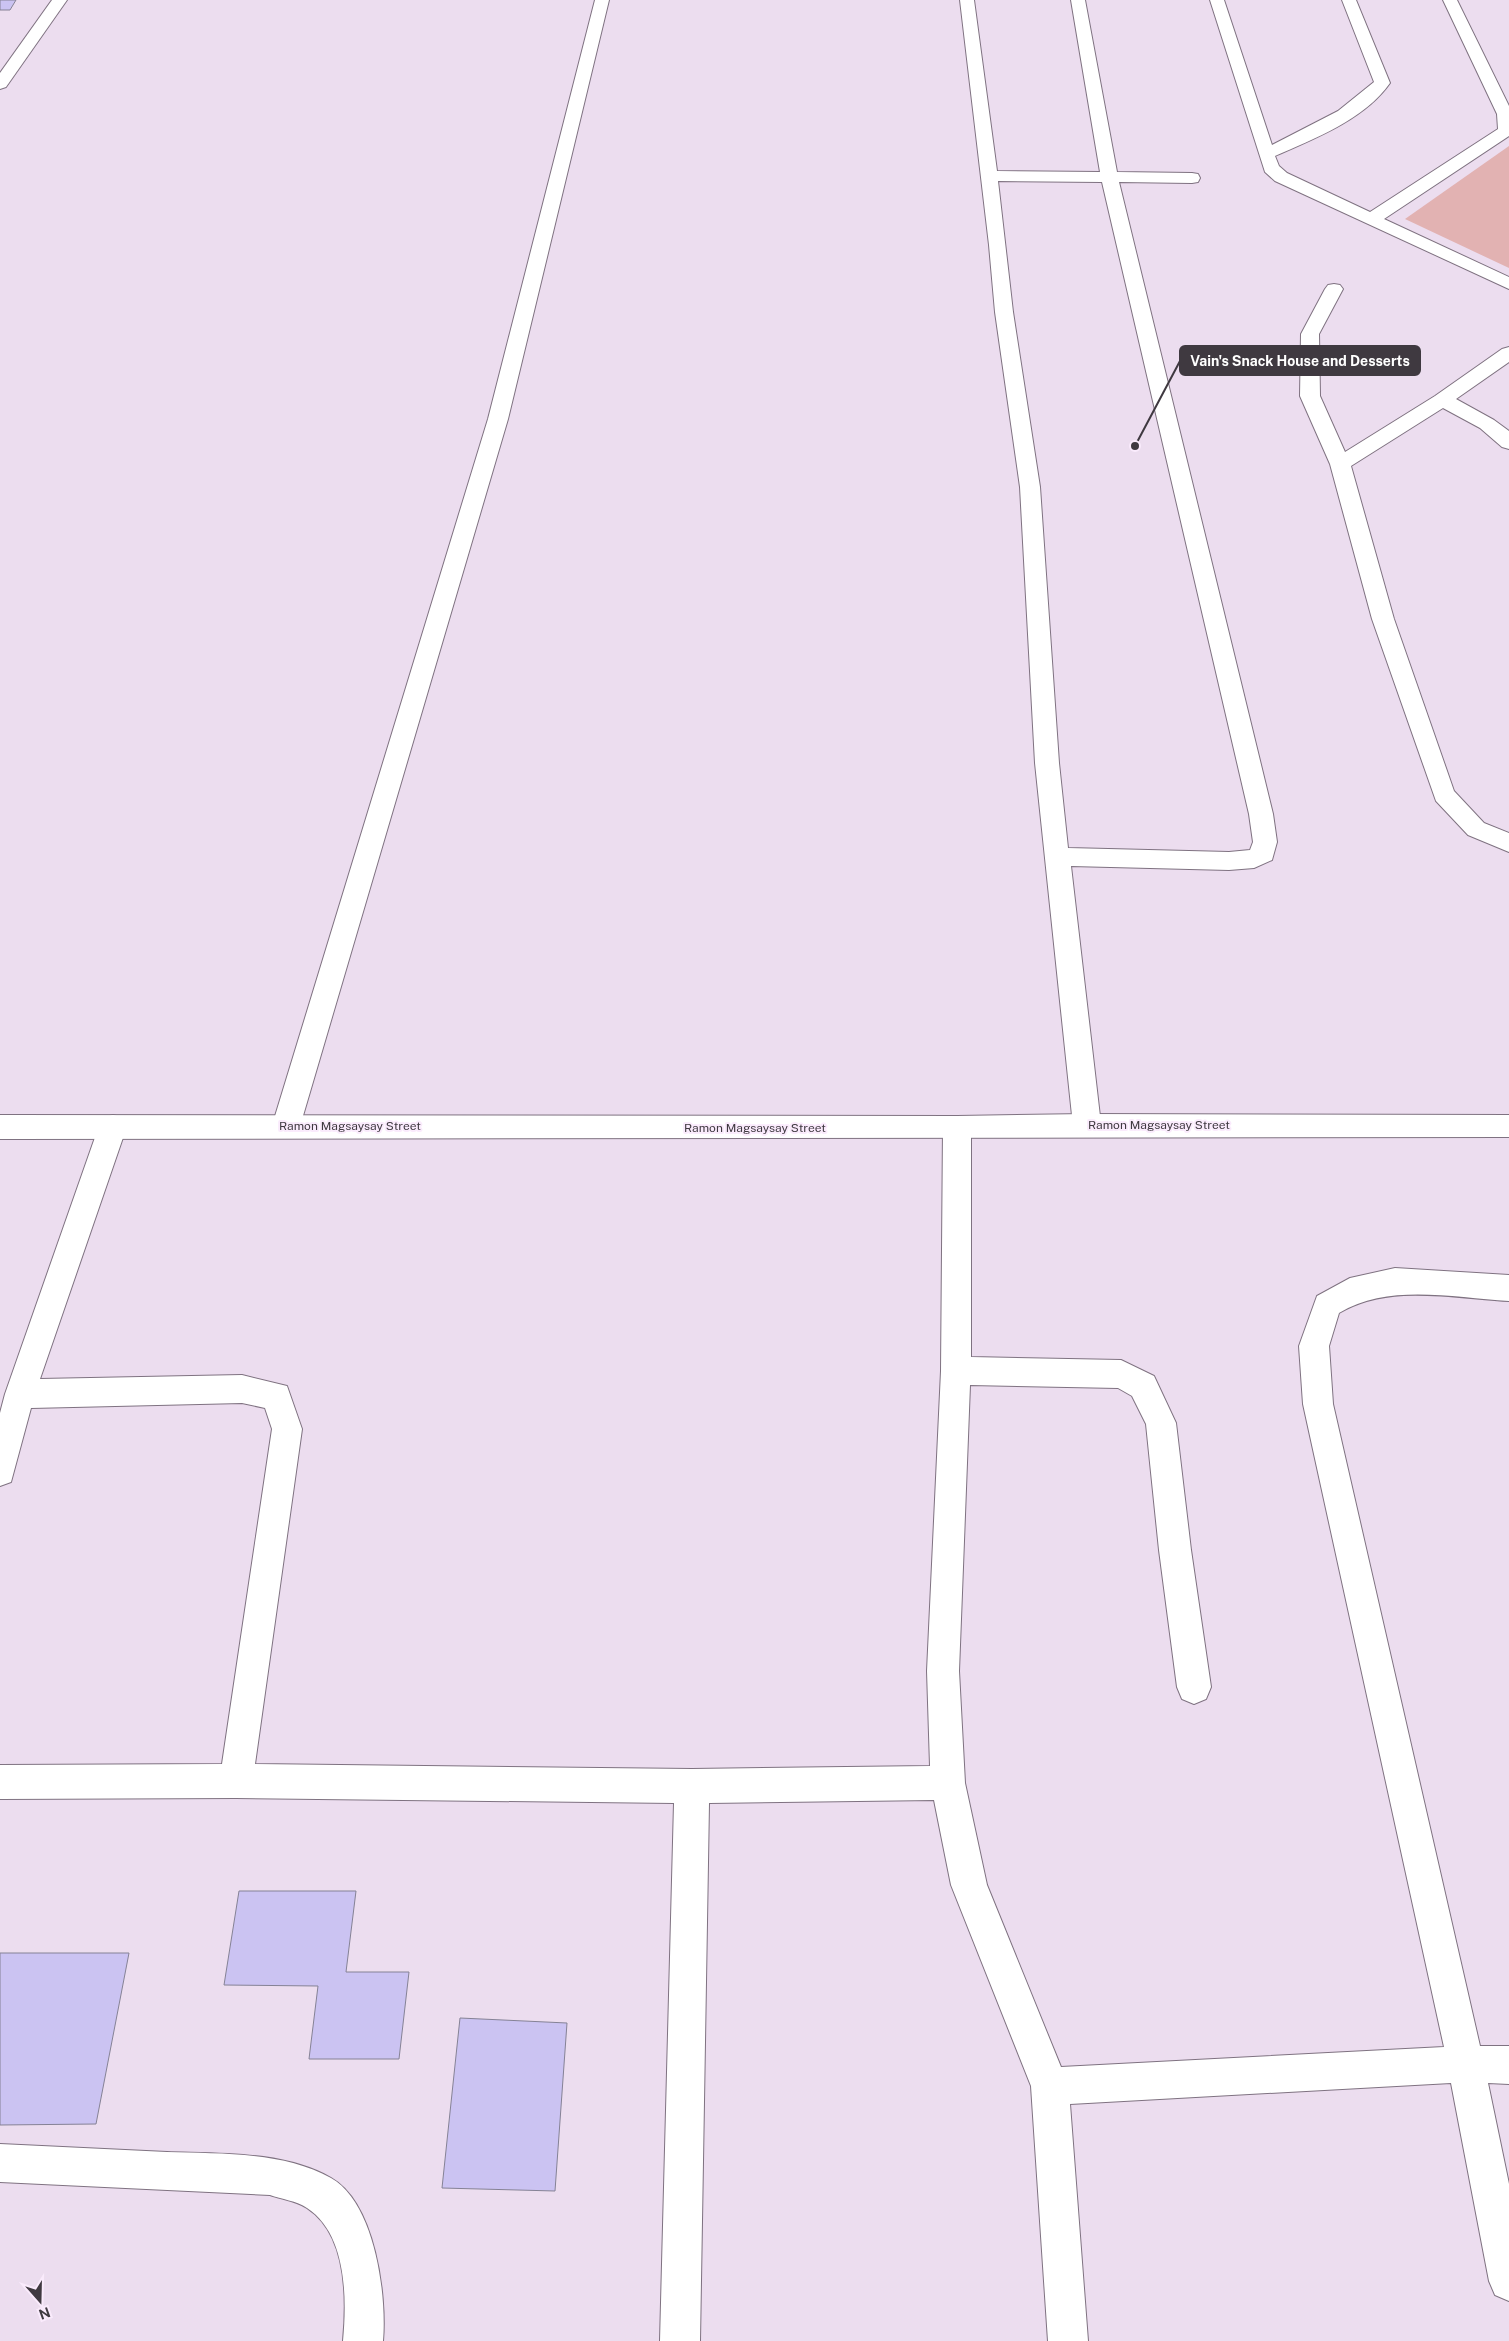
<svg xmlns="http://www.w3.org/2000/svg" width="1509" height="2341" viewBox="0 0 1509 2341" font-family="'Public Sans',sans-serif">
  <rect width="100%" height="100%" fill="#ecddef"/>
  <path fill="#e2b2b2" d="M 1509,146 L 1509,268 L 1405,219 Z"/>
  <g fill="#cbc3f2" stroke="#858295">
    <path d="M 0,0 L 16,0 L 10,10 L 0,10 Z"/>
    <path d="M 239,1891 L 356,1891 L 346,1972 L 409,1972 L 399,2059 L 309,2059 L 318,1986 L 224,1985 Z"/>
    <path d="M 0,1953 L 129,1953 L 96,2124 L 0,2125 Z"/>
    <path d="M 460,2018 L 567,2023 L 555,2191 L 442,2188 Z"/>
  </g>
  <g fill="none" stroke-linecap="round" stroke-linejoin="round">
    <defs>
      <g id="minor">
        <path d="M 52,0 L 67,0 L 6,87 L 0,89 L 0,73 Z"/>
        <path d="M 595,0 L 609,0 L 508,419 L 300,1126 L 296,1134 L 286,1137 L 276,1134 L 272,1126 L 488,419 Z"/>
        <path d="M 960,0 L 974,0 L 997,171 L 1100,172 L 1071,0 L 1085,0 L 1117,172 L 1192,173 L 1198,174 L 1200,178 L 1198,182 L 1192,183 L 1119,182 L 1273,814 L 1277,842 L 1272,860 L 1254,868 L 1229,870 L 1071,866 L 1101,1125 L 1097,1133 L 1087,1136 L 1077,1133 L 1073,1125 L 1035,763 L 1020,487 L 995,312 L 989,245 ZM 998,181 L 1102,182 L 1249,814 L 1253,842 L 1250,850 L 1229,852 L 1068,848 L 1059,763 L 1040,487 L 1013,312 Z"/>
        <path d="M 1210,0 L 1224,0 L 1272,145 L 1338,111 L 1374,82 L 1342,0 L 1356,0 L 1390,83 C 1365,119 1314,139 1275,156 L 1279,166 L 1287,173 L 1370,212 L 1498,129 L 1497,114 L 1443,0 L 1457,0 L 1509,106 L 1509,136 L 1384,219 L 1509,277 L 1509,289 L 1275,181 L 1265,172 Z"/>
        <path d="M 1334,284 L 1340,285 L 1343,289 L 1319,334 L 1320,396 L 1345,452 L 1435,396 L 1502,349 L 1509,347 L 1509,362 L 1456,399 L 1494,420 L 1509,431 L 1509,449 L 1502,447 L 1480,428 L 1443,408 L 1351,466 L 1394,619 L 1454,791 L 1484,823 L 1509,833 L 1509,852 L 1468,835 L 1436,801 L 1372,619 L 1330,464 L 1300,396 L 1301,334 L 1325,289 L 1328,285 Z"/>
        <path d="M 113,1115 L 123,1118 L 127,1126 L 40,1379 L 242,1375 L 287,1386 L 302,1429 L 255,1764 L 692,1769 L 930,1766 L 927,1671 L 941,1371 L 943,1128 L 947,1120 L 957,1116 L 967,1120 L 971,1128 L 971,1357 L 1121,1360 L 1154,1376 L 1176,1423 L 1191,1550 L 1211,1687 L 1206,1699 L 1194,1704 L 1182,1699 L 1177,1687 L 1159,1550 L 1146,1424 L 1132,1396 L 1118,1388 L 970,1385 L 959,1671 L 965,1783 L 987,1885 L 1061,2067 L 1444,2047 L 1303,1404 L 1299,1346 L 1317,1296 L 1350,1278 L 1395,1268 L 1509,1275 L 1509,1301 C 1453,1298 1389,1283 1339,1313 L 1329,1346 L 1333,1404 L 1480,2046 L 1509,2046 L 1509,2084 L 1488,2083 L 1509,2184 L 1509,2301 L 1495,2295 L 1489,2281 L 1451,2083 L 1070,2104 L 1088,2341 L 1048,2341 L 1031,2086 L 951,1885 L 934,1800 L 709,1803 L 700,2341 L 660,2341 L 674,1803 L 236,1798 L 0,1799 L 0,1765 L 222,1764 L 272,1429 L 265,1408 L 242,1403 L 31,1408 L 11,1482 L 0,1486 L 0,1413 L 5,1394 L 99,1126 L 103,1118 Z"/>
        <path d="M 0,2144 C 56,2147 111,2149 167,2152 C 220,2154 283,2151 331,2178 C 375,2203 387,2295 383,2341 L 343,2341 C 347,2299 347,2234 307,2208 C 297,2201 281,2199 270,2195 L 0,2182 Z"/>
      </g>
      <path id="secondary" d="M 1087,1114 L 1509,1115 L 1509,1137 L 0,1139 L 0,1115 L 957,1116 Z"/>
    </defs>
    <use href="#minor" stroke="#7f7281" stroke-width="2"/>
    <use href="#secondary" stroke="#7f7281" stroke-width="2"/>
    <use href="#minor" fill="#fff" fill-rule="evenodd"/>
    <use href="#secondary" fill="#fff" fill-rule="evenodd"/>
  </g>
  <g text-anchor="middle" stroke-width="4" stroke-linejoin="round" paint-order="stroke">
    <g font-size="12" fill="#3f3940" stroke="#faebfc">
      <text x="1159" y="1129">Ramon Magsaysay Street</text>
      <text x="350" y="1130">Ramon Magsaysay Street</text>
      <text x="755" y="1132">Ramon Magsaysay Street</text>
    </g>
  </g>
  <path fill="none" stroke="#3f3940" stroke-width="2" d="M1135 446L1180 361"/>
  <circle fill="#3f3940" stroke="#faebfc" stroke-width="2" cx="1135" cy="446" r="5"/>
  <rect fill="#3f3940" stroke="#3f3940" stroke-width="2" x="1180" y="346" width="240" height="29" rx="5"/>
  <g font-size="14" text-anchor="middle" font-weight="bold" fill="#fff">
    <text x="1300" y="366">Vain's Snack House and Desserts</text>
  </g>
  <g transform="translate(40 2301) rotate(160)" stroke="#faebfc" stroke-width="4" paint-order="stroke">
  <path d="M0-4L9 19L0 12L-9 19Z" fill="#3f3940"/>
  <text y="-8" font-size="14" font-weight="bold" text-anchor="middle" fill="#3f3940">N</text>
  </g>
</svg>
